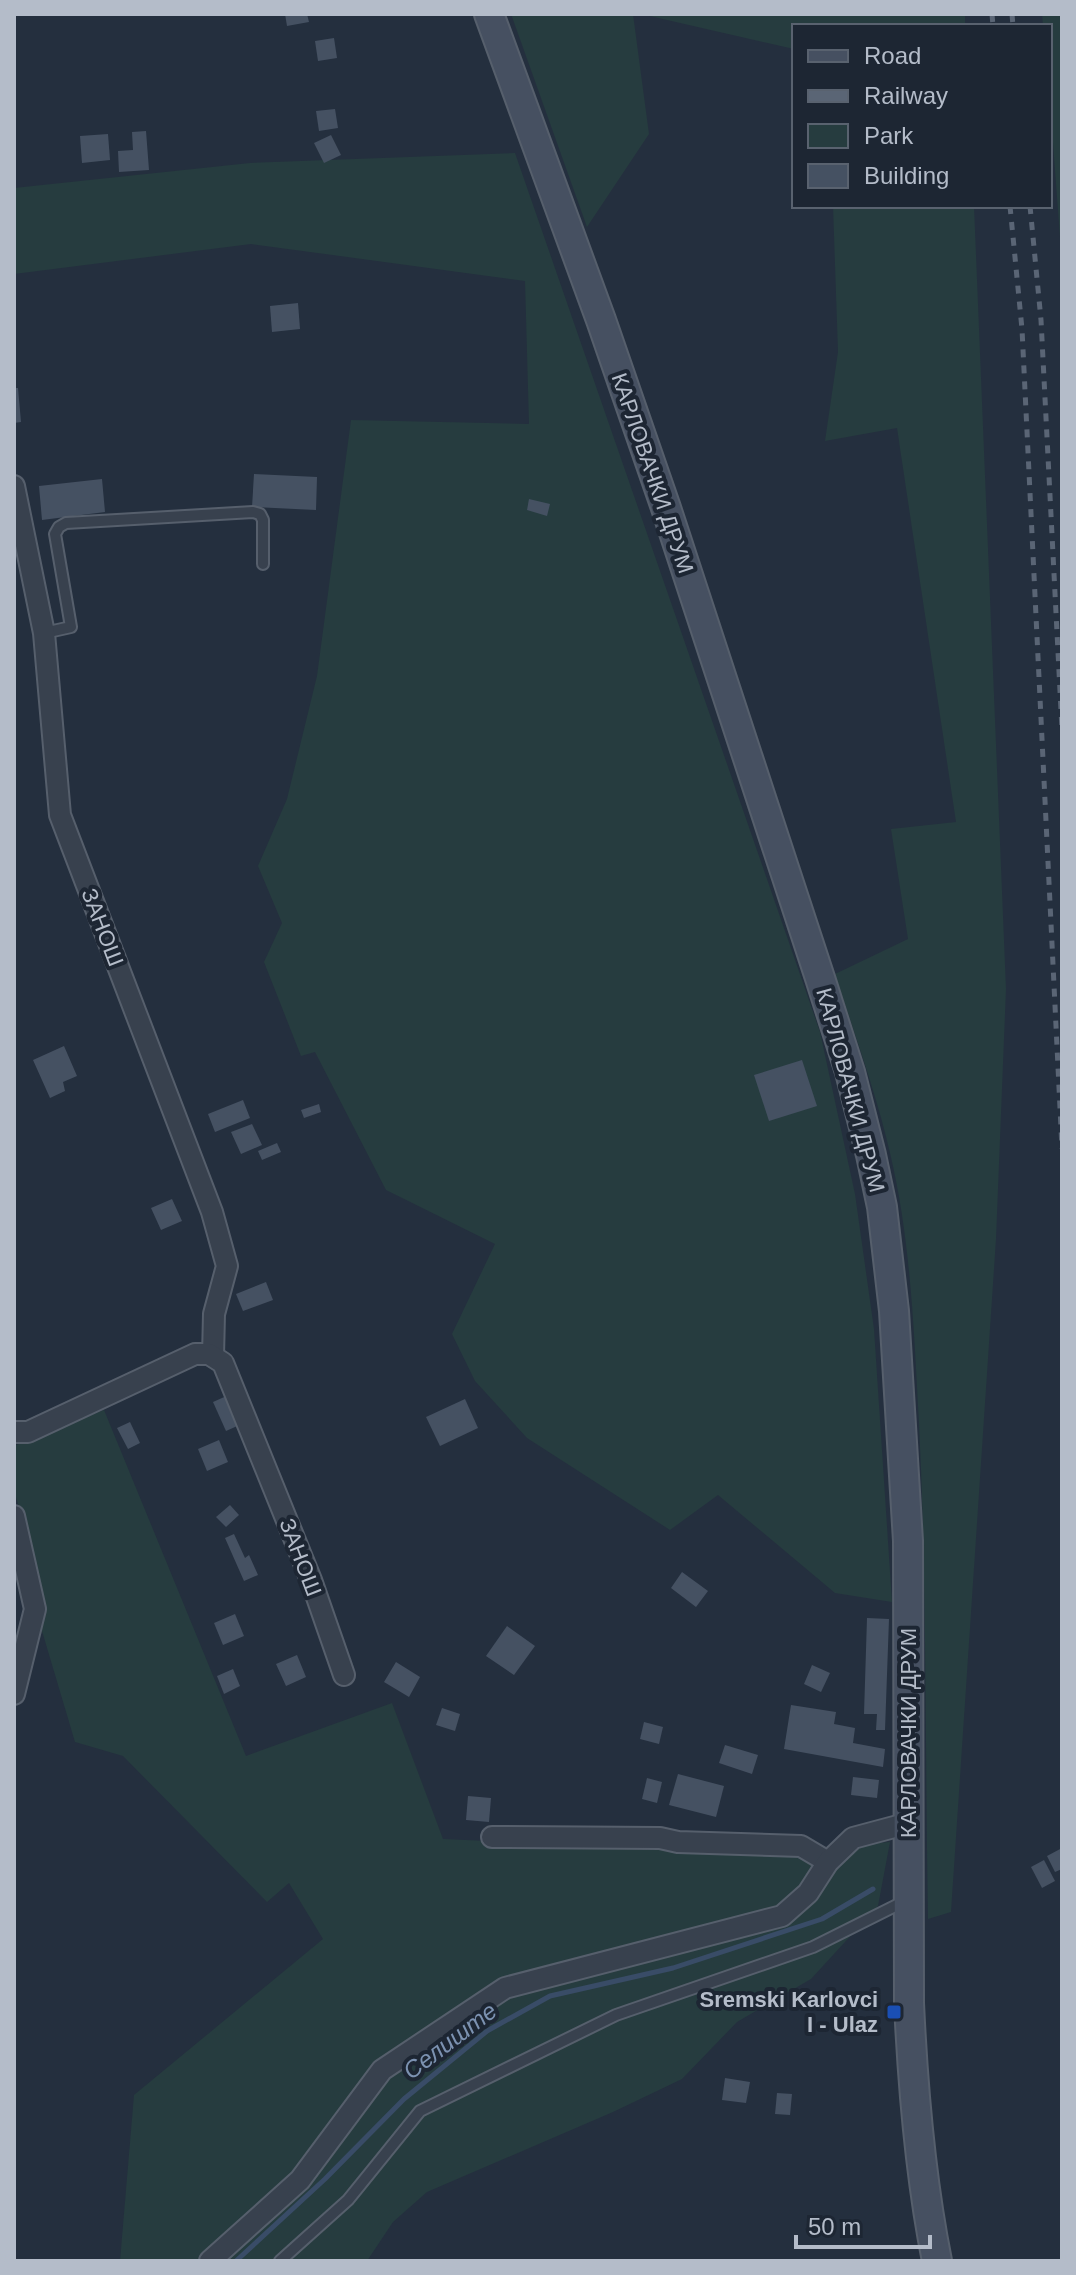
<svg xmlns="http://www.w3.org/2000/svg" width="1076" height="2275" viewBox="0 0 1076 2275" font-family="Arial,sans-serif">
  <rect width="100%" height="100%" fill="#242f3e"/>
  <g fill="#263c3f">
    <path d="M 511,14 L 633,14 L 649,134 L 587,227 Z"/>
    <path d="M 641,14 L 965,14 L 965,26 L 794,26 L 794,49 Z"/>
    <path d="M 1042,14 L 1062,14 L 1062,264 L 1050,103 L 1050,26 L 1043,26 Z"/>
    <path d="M 515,153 L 820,1032 L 855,1194 L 874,1329 L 892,1602 L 835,1593 L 718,1495 L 670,1530 L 527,1438 L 475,1381 L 452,1334 L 495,1244 L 386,1190 L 315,1052 L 301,1056 L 264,962 L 282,923 L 258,866 L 287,799 L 317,676 L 351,420 L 529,424 L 525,281 L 251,244 L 14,274 L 14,188 L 250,163 Z"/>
    <path d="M 833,206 L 974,206 L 1006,989 L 996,1239 L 951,1912 L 928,1919 C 925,1753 927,1588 919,1423 C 914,1333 911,1241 890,1153 C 876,1092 854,1033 835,974 L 908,939 L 891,829 L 956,822 L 897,428 L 825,441 L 838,352 Z"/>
    <path d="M 104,1410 L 246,1756 L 392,1703 L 443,1839 C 592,1845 741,1857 890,1842 L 878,1906 L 811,1979 L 737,2022 L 682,2079 L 613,2112 L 427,2192 L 393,2222 L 367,2261 L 120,2261 L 134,2095 L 323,1939 L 289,1883 L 267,1902 L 123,1756 L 75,1742 L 42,1631 L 34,1555 L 14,1491 L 14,1446 Z"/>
  </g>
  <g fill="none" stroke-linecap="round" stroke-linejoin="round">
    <path stroke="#394c67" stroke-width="5" d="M 236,2261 L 325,2179 L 404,2099 L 487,2031 L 550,1996 L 673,1968 L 822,1919 L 873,1889"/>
  </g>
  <g fill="#455162">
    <path d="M 285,14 L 307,14 L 309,22 L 287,26 Z"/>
    <path d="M 334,38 L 337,58 L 318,61 L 315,41 Z"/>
    <path d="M 335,109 L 338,128 L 319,131 L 316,111 Z"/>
    <path d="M 146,131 L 149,170 L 119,172 L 118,151 L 133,150 L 132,132 Z"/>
    <path d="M 108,134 L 110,160 L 82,163 L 80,136 Z"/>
    <path d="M 331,135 L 341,155 L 324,163 L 314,143 Z"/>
    <path d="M 298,303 L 300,329 L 272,332 L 270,306 Z"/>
    <path d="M 14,388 L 18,388 L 21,422 L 14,423 Z"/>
    <path d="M 254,474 L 317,477 L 316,510 L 252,507 Z"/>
    <path d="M 102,479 L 105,512 L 42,520 L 39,486 Z"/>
    <path d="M 529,499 L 550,504 L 547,516 L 527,510 Z"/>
    <path d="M 64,1046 L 77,1076 L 63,1082 L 65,1091 L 50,1098 L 33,1060 Z"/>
    <path d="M 802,1060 L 817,1106 L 769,1121 L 754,1075 Z"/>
    <path d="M 243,1100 L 250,1118 L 215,1132 L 208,1114 Z"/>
    <path d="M 319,1104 L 321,1112 L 304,1118 L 301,1110 Z"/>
    <path d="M 252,1124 L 262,1145 L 241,1154 L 231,1132 Z"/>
    <path d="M 277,1143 L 281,1152 L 262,1160 L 258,1151 Z"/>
    <path d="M 172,1199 L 182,1221 L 161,1230 L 151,1208 Z"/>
    <path d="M 266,1282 L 273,1300 L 243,1311 L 236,1294 Z"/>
    <path d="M 231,1394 L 244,1423 L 226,1431 L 213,1402 Z"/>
    <path d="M 465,1399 L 478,1428 L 440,1446 L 426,1417 Z"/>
    <path d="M 130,1422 L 140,1443 L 128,1449 L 117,1428 Z"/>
    <path d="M 219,1440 L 228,1462 L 207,1471 L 198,1449 Z"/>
    <path d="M 230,1505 L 239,1515 L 226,1527 L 216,1517 Z"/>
    <path d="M 234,1534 L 245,1558 L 249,1555 L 258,1575 L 244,1581 L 225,1538 Z"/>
    <path d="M 682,1572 L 708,1591 L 696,1607 L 671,1588 Z"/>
    <path d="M 235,1614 L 244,1636 L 223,1645 L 214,1623 Z"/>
    <path d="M 867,1618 L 889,1619 L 885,1730 L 876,1730 L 877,1714 L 864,1714 Z"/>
    <path d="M 507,1626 L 535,1646 L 514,1675 L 486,1656 Z"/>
    <path d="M 297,1655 L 306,1677 L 286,1686 L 276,1664 Z"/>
    <path d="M 396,1662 L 420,1677 L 409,1697 L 384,1682 Z"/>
    <path d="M 812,1665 L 830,1673 L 821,1692 L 804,1684 Z"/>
    <path d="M 233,1669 L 240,1686 L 224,1694 L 217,1676 Z"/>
    <path d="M 791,1705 L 836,1712 L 834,1724 L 855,1728 L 853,1743 L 885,1749 L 883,1767 L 784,1749 Z"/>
    <path d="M 442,1708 L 460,1714 L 455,1731 L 436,1725 Z"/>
    <path d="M 644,1722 L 663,1727 L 659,1744 L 640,1739 Z"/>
    <path d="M 725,1745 L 758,1755 L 752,1774 L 719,1763 Z"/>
    <path d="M 678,1774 L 724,1786 L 716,1817 L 669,1805 Z"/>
    <path d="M 853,1777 L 879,1780 L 877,1798 L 851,1795 Z"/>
    <path d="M 647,1778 L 662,1782 L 657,1803 L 642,1799 Z"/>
    <path d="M 468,1796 L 491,1798 L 489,1822 L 466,1820 Z"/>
    <path d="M 1062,1848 L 1062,1869 L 1055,1872 L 1047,1856 Z"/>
    <path d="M 1044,1860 L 1055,1881 L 1042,1888 L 1031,1867 Z"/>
    <path d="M 725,2078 L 750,2082 L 746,2103 L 722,2100 Z"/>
    <path d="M 777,2093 L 792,2094 L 790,2115 L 775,2114 Z"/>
  </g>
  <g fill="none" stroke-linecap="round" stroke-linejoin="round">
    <defs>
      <g id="service">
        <path d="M 44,633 L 71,627 L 55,534 L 59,527 L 66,523 L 253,512 L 260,514 L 263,520 L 263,564"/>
        <path d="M 280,2261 L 348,2200 L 420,2111 L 616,2015 L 813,1947 L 907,1900"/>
      </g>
      <g id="minor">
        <path d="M 14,486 L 44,633 L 60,815 L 212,1212 L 227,1266 L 214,1314 L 213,1356"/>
        <path d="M 14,1432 L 28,1432 L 195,1354 L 209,1354 L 223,1363 L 311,1580 L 344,1675"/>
        <path d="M 14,1516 L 35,1609 L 14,1694"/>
        <path d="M 492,1837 L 660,1838 L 678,1842 L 801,1846 L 828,1862"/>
        <path d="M 210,2261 L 300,2180 L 382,2070 L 505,1988 L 782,1916 L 808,1893 L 828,1862 L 853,1838 L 909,1823"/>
      </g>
      <path id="secondary" d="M 489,14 L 601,320 L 666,508 L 820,978 L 850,1072 L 871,1155 L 882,1207 L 894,1311 L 908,1541 L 909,2003 C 913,2090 920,2176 937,2261"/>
    </defs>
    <use href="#service" stroke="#565f6c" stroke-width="14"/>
    <use href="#minor" stroke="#565f6c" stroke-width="24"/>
    <use href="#secondary" stroke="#565f6c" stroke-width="32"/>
    <use href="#service" stroke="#38414e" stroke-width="10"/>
    <use href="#minor" stroke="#38414e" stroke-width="20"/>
    <use href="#secondary" stroke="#465061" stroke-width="28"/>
    <g stroke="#5a6575" stroke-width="5" stroke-dasharray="8 8" stroke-linecap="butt">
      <path d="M 992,14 L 993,26"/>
      <path d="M 1012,14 L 1013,26"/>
      <path d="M 1010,206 L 1022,329 L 1062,1149"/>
      <path d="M 1030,206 L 1041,320 L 1062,730"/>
    </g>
  </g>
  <rect fill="#1a4fb4" stroke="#1d2633" stroke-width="3" x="886" y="2004" width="16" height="16" rx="4"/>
  <g text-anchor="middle" stroke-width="8" stroke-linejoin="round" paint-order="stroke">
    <g font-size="22" fill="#b4bcc9" stroke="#1d2633">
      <text transform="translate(653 473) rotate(71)" y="8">КАРЛОВАЧКИ ДРУМ</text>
      <text transform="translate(103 927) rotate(69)" y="8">ЗАНОШ</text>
      <text transform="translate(851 1090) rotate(75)" y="8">КАРЛОВАЧКИ ДРУМ</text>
      <text transform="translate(301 1557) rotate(69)" y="8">ЗАНОШ</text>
      <text transform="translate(908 1733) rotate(-90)" y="8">КАРЛОВАЧКИ ДРУМ</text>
    </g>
    <g font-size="22" font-weight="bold" fill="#b4bcc9" stroke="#1d2633" text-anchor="end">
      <text x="878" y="2007">Sremski Karlovci<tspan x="878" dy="25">I - Ulaz</tspan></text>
    </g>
    <g font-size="24" font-style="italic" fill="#7c92b1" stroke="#1d2633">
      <text transform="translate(450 2041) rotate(-37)" y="8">Селиште</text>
    </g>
  </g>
  <rect width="1076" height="2275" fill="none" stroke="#b4bcc9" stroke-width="32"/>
  <rect x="792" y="24" width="260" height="184" fill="#1d2633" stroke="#59626f" stroke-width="2"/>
  <rect x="808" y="50" width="40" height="12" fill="#465061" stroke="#59626f" stroke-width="2"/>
  <text x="864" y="64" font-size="24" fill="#b4bcc9">Road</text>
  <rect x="808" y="90" width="40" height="12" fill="#5a6575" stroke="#59626f" stroke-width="2"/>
  <text x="864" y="104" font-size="24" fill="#b4bcc9">Railway</text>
  <rect x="808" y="124" width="40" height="24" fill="#263c3f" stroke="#59626f" stroke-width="2"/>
  <text x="864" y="144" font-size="24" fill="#b4bcc9">Park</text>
  <rect x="808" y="164" width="40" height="24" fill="#455162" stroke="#59626f" stroke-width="2"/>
  <text x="864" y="184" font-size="24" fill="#b4bcc9">Building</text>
  <path d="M796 2235v12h134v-12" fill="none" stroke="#b4bcc9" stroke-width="4"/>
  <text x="808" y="2235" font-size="24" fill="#b4bcc9" stroke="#1d2633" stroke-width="6" paint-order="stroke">50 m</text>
</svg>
